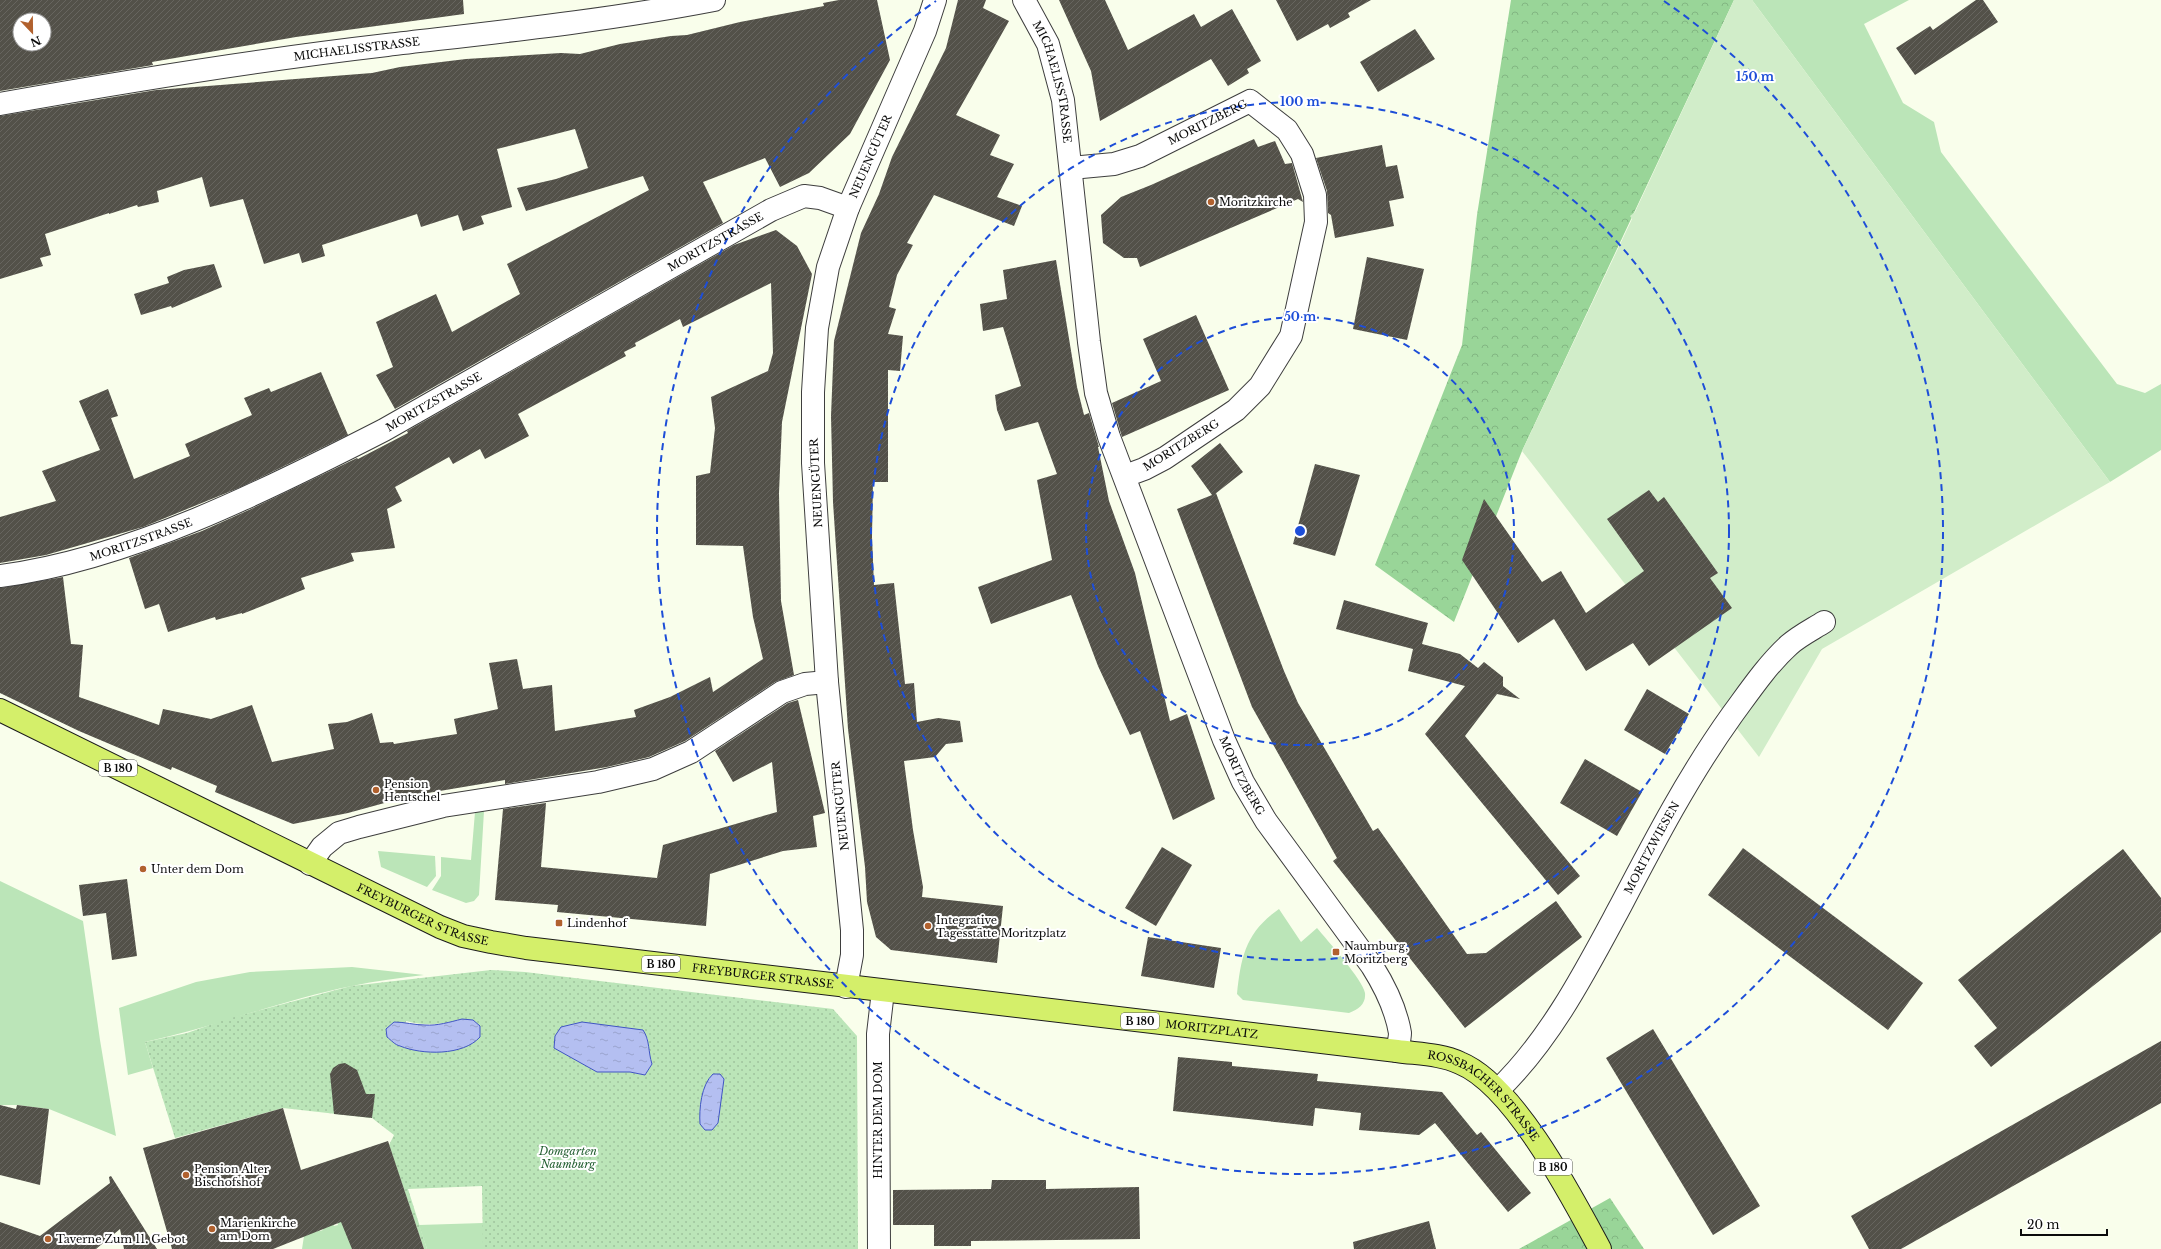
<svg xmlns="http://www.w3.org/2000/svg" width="2161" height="1249" viewBox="0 0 2161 1249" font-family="'Libre Baskerville',serif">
  <defs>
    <pattern id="forest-crowns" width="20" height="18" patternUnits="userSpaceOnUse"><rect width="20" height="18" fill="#99d598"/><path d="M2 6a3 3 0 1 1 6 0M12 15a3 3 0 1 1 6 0" fill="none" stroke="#82b682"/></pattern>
    <pattern id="park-dots" width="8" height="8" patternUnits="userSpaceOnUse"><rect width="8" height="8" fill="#bbe5b8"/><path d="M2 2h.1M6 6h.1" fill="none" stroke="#9fc39d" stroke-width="1.8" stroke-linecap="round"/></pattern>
    <pattern id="water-ripples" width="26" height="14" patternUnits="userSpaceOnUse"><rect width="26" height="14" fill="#b4bff1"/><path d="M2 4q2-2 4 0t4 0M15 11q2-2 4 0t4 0" fill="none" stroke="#99a3cd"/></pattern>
    <pattern id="building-hatch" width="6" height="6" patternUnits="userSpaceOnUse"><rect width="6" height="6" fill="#535149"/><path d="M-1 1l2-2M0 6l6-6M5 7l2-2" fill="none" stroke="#67655f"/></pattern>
  </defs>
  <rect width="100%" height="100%" fill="#f9feeb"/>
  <g fill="#bbe5b8">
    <path d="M 1752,0 L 1909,0 L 1864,24 L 1903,103 L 1934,122 L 1941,152 L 2117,384 L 2145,393 L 2161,384 L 2161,450 L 2110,482 Z"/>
    <path d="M 484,811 L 479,895 L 474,901 L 466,903 L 432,890 L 441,876 L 441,857 L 471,860 L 475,812 Z"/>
    <path d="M 378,851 L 435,856 L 436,876 L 427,887 L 381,867 Z"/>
    <path d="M 0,881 L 83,921 L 100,1040 L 116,1136 L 49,1109 L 17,1105 L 0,1105 Z"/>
    <path d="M 1279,909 L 1301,942 L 1317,928 C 1327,940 1363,980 1365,993 C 1366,1004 1359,1009 1349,1013 L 1243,1000 L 1237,994 C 1241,956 1246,932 1279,909 Z"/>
    <path d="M 352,967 L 424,975 C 400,978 375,981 352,986 C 282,1000 215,1027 145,1042 L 153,1068 L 128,1075 L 119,1008 L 196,982 L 250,972 Z"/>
    <path d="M 346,1218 L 352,1249 L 302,1249 L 304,1236 L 318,1227 L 320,1231 L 323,1230 L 322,1226 L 333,1222 L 334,1226 L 338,1225 L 337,1221 Z"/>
    <path d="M 483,1223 L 483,1249 L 427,1249 L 419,1225 Z"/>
  </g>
  <g fill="url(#forest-crowns)">
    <path d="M 1511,0 L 1734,0 L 1522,451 L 1454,622 L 1375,565 L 1462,345 L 1477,215 Z"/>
    <path d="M 1610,1198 L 1644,1249 L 1519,1249 Z"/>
  </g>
  <path fill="url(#park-dots)" fill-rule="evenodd" d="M 491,970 L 525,972 L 833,1009 L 857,1036 L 858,1249 L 483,1249 L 482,1186 L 408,1189 L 427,1249 L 424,1249 L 389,1145 L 394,1135 L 372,1118 L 283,1108 L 175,1138 L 145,1042 L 187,1033 L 227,1019 L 351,986 ZM 462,1019 L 434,1052 L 399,1046 L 406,1021 C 426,1026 442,1025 462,1019 ZM 648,1038 L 648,1051 L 652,1064 L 645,1075 L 630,1072 L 597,1072 Z"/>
  <path fill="#d1edc9" d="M 1734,0 L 1752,0 L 2110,482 L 1822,649 L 1759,757 L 1522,451 L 1632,219 L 1630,216 L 1635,212 Z"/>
  <g fill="url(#water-ripples)" stroke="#4055c3">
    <path d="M 462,1019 L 473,1020 L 480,1026 L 480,1037 C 463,1056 422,1055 400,1046 C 395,1045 391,1040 387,1037 L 386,1029 L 394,1022 C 405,1022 414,1025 425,1025 C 437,1026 450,1022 462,1019 Z"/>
    <path d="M 582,1022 L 643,1030 C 650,1040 648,1052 652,1064 L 645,1075 L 630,1072 L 597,1072 L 554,1048 L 555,1036 L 561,1027 Z"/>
    <path d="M 713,1074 L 720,1074 L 724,1079 L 718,1123 L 712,1130 L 705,1130 L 700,1124 C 699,1109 701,1085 713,1074 Z"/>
  </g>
  <g fill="url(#building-hatch)" fill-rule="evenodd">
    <path d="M 0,0 L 463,0 L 464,14 L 296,37 L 152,62 L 153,65 L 0,91 ZM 20,20 L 44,20 L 44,44 L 20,44 Z"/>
    <path d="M 839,0 L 877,0 L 890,60 L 850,134 L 809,173 L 780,187 L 765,158 L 703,182 L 723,223 L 395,409 L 376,375 L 393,367 L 376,322 L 436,294 L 452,332 L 520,294 L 507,264 L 649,190 L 643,176 L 526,211 L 517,188 L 556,179 L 588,168 L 575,129 L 497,149 L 512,207 L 481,216 L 484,224 L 463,231 L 458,215 L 421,227 L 417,214 L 322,245 L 325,256 L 302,263 L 299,253 L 264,264 L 243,199 L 210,207 L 202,177 L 157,191 L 159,202 L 138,207 L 137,205 L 109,214 L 109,213 L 45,234 L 51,255 L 40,258 L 43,266 L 0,279 L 0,116 L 156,90 L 372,73 L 400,67 L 466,59 L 561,53 L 580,54 L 620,44 L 671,36 L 687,35 L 740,22 L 824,6 L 823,3 Z"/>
    <path d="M 958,0 L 986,0 L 983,8 L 1009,21 L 956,115 L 1000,135 L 990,155 L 1014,164 L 997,197 L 1022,206 L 1014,226 L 934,195 L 907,243 L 913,245 L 897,275 L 889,307 L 896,309 L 888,334 L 903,336 L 900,371 L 888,370 L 888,482 L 873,482 L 872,537 L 874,585 L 894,583 L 905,684 L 914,683 L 917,722 L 938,718 L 960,721 L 963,742 L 946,744 L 935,757 L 904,761 L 913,830 L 923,887 L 922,897 L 1003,906 L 997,963 L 891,950 L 876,937 L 867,902 L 865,867 L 848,729 L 833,502 L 831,416 L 834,341 L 861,233 L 879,194 L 892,157 L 946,48 Z"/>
    <path d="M 1059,0 L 1105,0 L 1128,50 L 1194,14 L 1201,27 L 1232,9 L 1261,61 L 1247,69 L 1249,73 L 1228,86 L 1211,59 L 1100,121 L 1091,71 Z"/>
    <path d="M 1276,0 L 1371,0 L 1348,13 L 1350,17 L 1330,28 L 1328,24 L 1297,41 Z"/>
    <path d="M 1976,0 L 1983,0 L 1998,22 L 1915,75 L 1896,48 L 1930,26 L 1933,30 Z"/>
    <path d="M 1415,29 L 1435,59 L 1378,92 L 1360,62 Z"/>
    <path d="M 1254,139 L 1258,147 L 1275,141 L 1285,164 L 1292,163 L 1303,202 L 1298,199 L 1140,267 L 1137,258 L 1124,258 L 1103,243 L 1101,215 L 1121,197 L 1151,185 Z"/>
    <path d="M 1382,145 L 1386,167 L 1397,165 L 1404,198 L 1389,201 L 1394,226 L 1335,238 L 1331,215 L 1328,213 L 1327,191 L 1316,158 Z"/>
    <path d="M 776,230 L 797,246 L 812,274 L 782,422 L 779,493 L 781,601 L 794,675 L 775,682 L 685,741 L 649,757 L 607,767 L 505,784 L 505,780 L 410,796 L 348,813 L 293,824 L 215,792 L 217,786 L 172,767 L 171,770 L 79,731 L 0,693 L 0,588 L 63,577 L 71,644 L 83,645 L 79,697 L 159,725 L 163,709 L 211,719 L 252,705 L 272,762 L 334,749 L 328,724 L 347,722 L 372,713 L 380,743 L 393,742 L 394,744 L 457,734 L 454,719 L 498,709 L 489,663 L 517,659 L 523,689 L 552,685 L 555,731 L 636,717 L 634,710 L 670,697 L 710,677 L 713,692 L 763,659 L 753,617 L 743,546 L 696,545 L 696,476 L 710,473 L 715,428 L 711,397 L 768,371 L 773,353 L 771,283 L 683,327 L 680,319 L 635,343 L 636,346 L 624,352 L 626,356 L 518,414 L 529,436 L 485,459 L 480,449 L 453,464 L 449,457 L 395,487 L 402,501 L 387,509 L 395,548 L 351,553 L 354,561 L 301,578 L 305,589 L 242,614 L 242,613 L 216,620 L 215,617 L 168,632 L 159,604 L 145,609 L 129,558 L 202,531 L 251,509 L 357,458 L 358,459 L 408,433 L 407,431 L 734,245 Z"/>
    <path d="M 1367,257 L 1424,269 L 1407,340 L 1353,329 Z"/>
    <path d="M 1056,260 L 1077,387 L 1084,415 L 1089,413 L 1099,447 L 1098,447 L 1109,501 L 1135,573 L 1170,721 L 1187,714 L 1215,799 L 1173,820 L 1140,731 L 1130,735 L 1098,666 L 1071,595 L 991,624 L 978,587 L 1052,560 L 1037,480 L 1057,474 L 1038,422 L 1005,431 L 997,410 L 995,395 L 1021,386 L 1003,327 L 983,331 L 980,304 L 1007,299 L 1003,270 Z"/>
    <path d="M 214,264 L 222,287 L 172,308 L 171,306 L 141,315 L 134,294 L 169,283 L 167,277 L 184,270 Z"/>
    <path d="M 1196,315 L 1229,390 L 1122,437 L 1112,403 L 1161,381 L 1143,339 Z"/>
    <path d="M 321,372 L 348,435 L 241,487 L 143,527 L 46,555 L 0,563 L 0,517 L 56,501 L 42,471 L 100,450 L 79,401 L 108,389 L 118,416 L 111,418 L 134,479 L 190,456 L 185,444 L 252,415 L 244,398 L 269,388 L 271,392 Z"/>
    <path d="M 1220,443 L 1243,472 L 1215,494 L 1216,493 L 1284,671 L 1298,703 L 1373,831 L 1378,828 L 1467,954 L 1486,953 L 1556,901 L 1582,937 L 1465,1028 L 1333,861 L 1337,858 L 1252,707 L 1177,509 L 1212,495 L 1191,466 Z"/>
    <path d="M 1315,464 L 1360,475 L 1335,556 L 1293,544 Z"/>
    <path d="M 1649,490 L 1658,502 L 1664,497 L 1718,573 L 1710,578 L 1732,608 L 1649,666 L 1633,643 L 1586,671 L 1554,619 L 1518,643 L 1462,560 L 1484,499 L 1542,582 L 1561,571 L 1586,613 L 1644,571 L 1607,519 Z"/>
    <path d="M 1344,600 L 1428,623 L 1422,644 L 1460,654 L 1478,668 L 1484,662 L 1503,677 L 1503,686 L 1520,699 L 1497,694 L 1465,736 L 1580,876 L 1558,895 L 1425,734 L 1465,686 L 1408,671 L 1413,649 L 1336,629 Z"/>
    <path d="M 1647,689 L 1689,714 L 1665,754 L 1624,730 Z"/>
    <path d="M 798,700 L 825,813 L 813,816 L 817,847 L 783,851 L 710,874 L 706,926 L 557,912 L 558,905 L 495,900 L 503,809 L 546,803 L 541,867 L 657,878 L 663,845 L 777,812 L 772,762 L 733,782 L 715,751 L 788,703 Z"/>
    <path d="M 1585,759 L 1642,792 L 1617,836 L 1560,803 Z"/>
    <path d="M 1162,847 L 1192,865 L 1156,926 L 1125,908 Z"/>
    <path d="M 1743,848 L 1923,983 L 1888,1030 L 1708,895 Z"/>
    <path d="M 2123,849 L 2161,898 L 2161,932 L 1991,1067 L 1974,1046 L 1997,1028 L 1958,980 Z"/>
    <path d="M 127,879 L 137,956 L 112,960 L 106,913 L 83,916 L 79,885 Z"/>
    <path d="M 1148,937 L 1221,948 L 1214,988 L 1141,976 Z"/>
    <path d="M 1653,1029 L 1760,1206 L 1713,1235 L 1606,1058 Z"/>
    <path d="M 2161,1041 L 2161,1103 L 1901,1249 L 1869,1249 L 1851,1216 Z"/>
    <path d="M 1178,1057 L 1232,1062 L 1232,1066 L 1318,1074 L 1317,1081 L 1442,1092 L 1477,1135 L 1481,1132 L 1531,1193 L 1508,1212 L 1435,1123 L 1419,1135 L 1359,1130 L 1361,1113 L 1315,1108 L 1313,1126 L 1173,1111 Z"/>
    <path d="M 345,1063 L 357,1070 L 366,1094 L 375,1094 L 372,1118 L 334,1114 L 330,1074 L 333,1068 L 339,1064 Z"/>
    <path d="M 0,1105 L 16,1109 L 17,1105 L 49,1109 L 40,1185 L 0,1175 Z"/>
    <path d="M 283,1108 L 301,1170 L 388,1141 L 424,1249 L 352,1249 L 341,1222 L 273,1249 L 172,1249 L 143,1148 Z"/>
    <path d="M 111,1176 L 157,1249 L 124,1249 L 120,1229 L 96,1249 L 0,1249 L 0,1222 L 40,1236 L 110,1183 L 109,1177 Z"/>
    <path d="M 992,1180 L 1046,1180 L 1046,1189 L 1139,1187 L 1140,1239 L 971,1241 L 971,1246 L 934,1246 L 934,1225 L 893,1225 L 893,1190 L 991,1189 Z"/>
    <path d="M 1429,1221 L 1436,1249 L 1354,1249 L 1353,1242 Z"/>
  </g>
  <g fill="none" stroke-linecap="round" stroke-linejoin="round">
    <defs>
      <g id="street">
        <path id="s1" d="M 1024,0 L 1048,44 L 1063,100 L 1089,342 L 1096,393 L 1109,437 L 1224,740 L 1243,782 L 1266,821 L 1372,966 C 1384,985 1396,1009 1400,1033 C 1400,1038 1398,1046 1397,1051"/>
        <path id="s2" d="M 0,104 C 128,81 257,60 387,45 C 497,32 605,21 714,0"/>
        <path id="s3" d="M 1071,168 L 1114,164 L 1140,156 L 1250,101 L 1287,130 L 1302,154 L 1315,195 L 1316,222 L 1291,336 L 1260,386 L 1236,410 L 1165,458 L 1144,469 L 1125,476"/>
        <path id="s4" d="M 0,576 C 128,560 269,489 384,430 L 771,210 L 804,196 L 820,198 L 848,208"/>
        <path d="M 310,864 L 322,847 L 339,833 L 359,827 L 443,806 L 598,782 L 653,769 L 691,752 L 782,692 L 805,684 L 827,682"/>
        <path id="s5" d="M 846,987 L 852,955 L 852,930 L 827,682 L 813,463 L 813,392 L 817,328 L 828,267 L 848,208 L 925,31 L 935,0"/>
        <path id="s6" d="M 1498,1090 C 1551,1039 1586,970 1621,905 C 1655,840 1689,775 1732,715 C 1749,692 1767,665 1789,645 C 1799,636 1813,629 1824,622"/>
        <path d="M 879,1249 L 878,1034 L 883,991"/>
      </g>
      <g id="primary">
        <path id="s7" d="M 0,710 L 440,927 L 463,936 L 491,942 L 526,948 L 1397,1051 C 1418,1054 1441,1054 1460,1063 C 1514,1085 1572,1197 1600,1249"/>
      </g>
    </defs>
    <use href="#street" stroke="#3e3e3e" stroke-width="24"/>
    <use href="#primary" stroke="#1c1c1c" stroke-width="24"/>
    <use href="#street" stroke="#fff" stroke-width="22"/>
    <use href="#primary" stroke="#d4ef6a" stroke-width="22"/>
  </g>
  <g fill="none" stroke="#1d4ed8" stroke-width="2" stroke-dasharray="7 5">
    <circle cx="1300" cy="531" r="214"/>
    <circle cx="1300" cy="531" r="429"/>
    <path d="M1664 1A643 643 0 1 1 936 1"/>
  </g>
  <g fill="#b1612e" stroke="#fff" stroke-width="1.5">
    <circle cx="1211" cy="202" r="4"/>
    <circle cx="376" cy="790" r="4"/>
    <circle cx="143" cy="869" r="4"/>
    <rect x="555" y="919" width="8" height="8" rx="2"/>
    <circle cx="928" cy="926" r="4"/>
    <rect x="1332" y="948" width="8" height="8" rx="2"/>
    <circle cx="186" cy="1175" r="4"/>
    <circle cx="212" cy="1229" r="4"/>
    <circle cx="48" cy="1239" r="4"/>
  </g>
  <g text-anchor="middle" stroke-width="4" stroke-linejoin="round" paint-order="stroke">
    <g fill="#fff" stroke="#545454" stroke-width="1">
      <rect x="99" y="760" width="38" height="16" rx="3"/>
      <rect x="642" y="956" width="38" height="16" rx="3"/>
      <rect x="1121" y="1013" width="38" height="16" rx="3"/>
      <rect x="1534" y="1159" width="38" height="16" rx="3"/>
    </g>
    <g font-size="10" font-weight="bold" fill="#0b0b0b">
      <text x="118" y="772">B 180</text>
      <text x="661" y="968">B 180</text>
      <text x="1140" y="1025">B 180</text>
      <text x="1553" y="1171">B 180</text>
    </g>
    <g font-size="11" fill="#0b0b0b" stroke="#fff">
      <text dy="4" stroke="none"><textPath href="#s2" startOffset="361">MICHAELISSTRASSE</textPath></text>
      <text dy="4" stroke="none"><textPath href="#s1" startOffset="88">MICHAELISSTRASSE</textPath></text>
      <text dy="4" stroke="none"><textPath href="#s3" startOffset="146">MORITZBERG</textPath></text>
      <text dy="4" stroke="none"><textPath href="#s5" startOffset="842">NEUENGÜTER</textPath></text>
      <text dy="4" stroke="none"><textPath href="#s4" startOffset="794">MORITZSTRASSE</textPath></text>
      <text dy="4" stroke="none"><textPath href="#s4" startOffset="470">MORITZSTRASSE</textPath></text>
      <text transform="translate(1181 445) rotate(-32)" y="4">MORITZBERG</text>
      <text transform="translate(816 483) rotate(-93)" y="4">NEUENGÜTER</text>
      <text dy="4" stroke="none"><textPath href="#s4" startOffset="146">MORITZSTRASSE</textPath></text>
      <text dy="4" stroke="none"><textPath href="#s1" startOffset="813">MORITZBERG</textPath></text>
      <text transform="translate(840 806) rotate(-96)" y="4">NEUENGÜTER</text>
      <text dy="4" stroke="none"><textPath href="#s6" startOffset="288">MORITZWIESEN</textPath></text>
      <text dy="4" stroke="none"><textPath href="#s7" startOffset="470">FREYBURGER STRASSE</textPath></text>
      <text dy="4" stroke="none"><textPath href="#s7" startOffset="818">FREYBURGER STRASSE</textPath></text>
      <text dy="4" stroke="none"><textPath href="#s7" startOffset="1270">MORITZPLATZ</textPath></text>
      <text dy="4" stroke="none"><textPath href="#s7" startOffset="1559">ROSSBACHER STRASSE</textPath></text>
      <text transform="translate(878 1120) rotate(-90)" y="4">HINTER DEM DOM</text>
    </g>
    <g font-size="11" fill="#0b0b0b" stroke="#fff" text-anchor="start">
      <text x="1219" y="206">Moritzkirche</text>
      <text x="384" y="788">Pension<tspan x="384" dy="13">Hentschel</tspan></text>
      <text x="151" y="873">Unter dem Dom</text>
      <text x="936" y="924">Integrative<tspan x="936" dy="13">Tagesstätte Moritzplatz</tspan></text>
      <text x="567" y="927">Lindenhof</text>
      <text x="1344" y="950">Naumburg,<tspan x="1344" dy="13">Moritzberg</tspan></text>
      <text x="194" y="1173">Pension Alter<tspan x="194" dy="13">Bischofshof</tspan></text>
      <text x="220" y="1227">Marienkirche<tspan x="220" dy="13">am Dom</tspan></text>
      <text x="56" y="1243">Taverne Zum 11. Gebot</text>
    </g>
    <g font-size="11" font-style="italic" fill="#215e2f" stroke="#fff">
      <text x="568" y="1155">Domgarten<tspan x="568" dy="13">Naumburg</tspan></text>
    </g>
  </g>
  <circle cx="1300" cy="531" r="6" fill="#1d4ed8" stroke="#fff" stroke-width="2"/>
  <g font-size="12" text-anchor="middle" font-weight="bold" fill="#1d4ed8" stroke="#fff" stroke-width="4" stroke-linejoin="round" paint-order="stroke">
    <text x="1755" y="81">150 m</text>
    <text x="1300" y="106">100 m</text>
    <text x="1300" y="321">50 m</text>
  </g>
  <g transform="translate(32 32) rotate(158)"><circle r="19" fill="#ffffff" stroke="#9d9d9d"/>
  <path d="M0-3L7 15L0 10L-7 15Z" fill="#b1612e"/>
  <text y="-6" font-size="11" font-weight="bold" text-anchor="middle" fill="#0b0b0b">N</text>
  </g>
  <path d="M2021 1229v6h86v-6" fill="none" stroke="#0b0b0b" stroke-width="2"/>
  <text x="2027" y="1229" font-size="12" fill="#0b0b0b" stroke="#ffffff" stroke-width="3" paint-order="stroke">20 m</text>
</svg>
